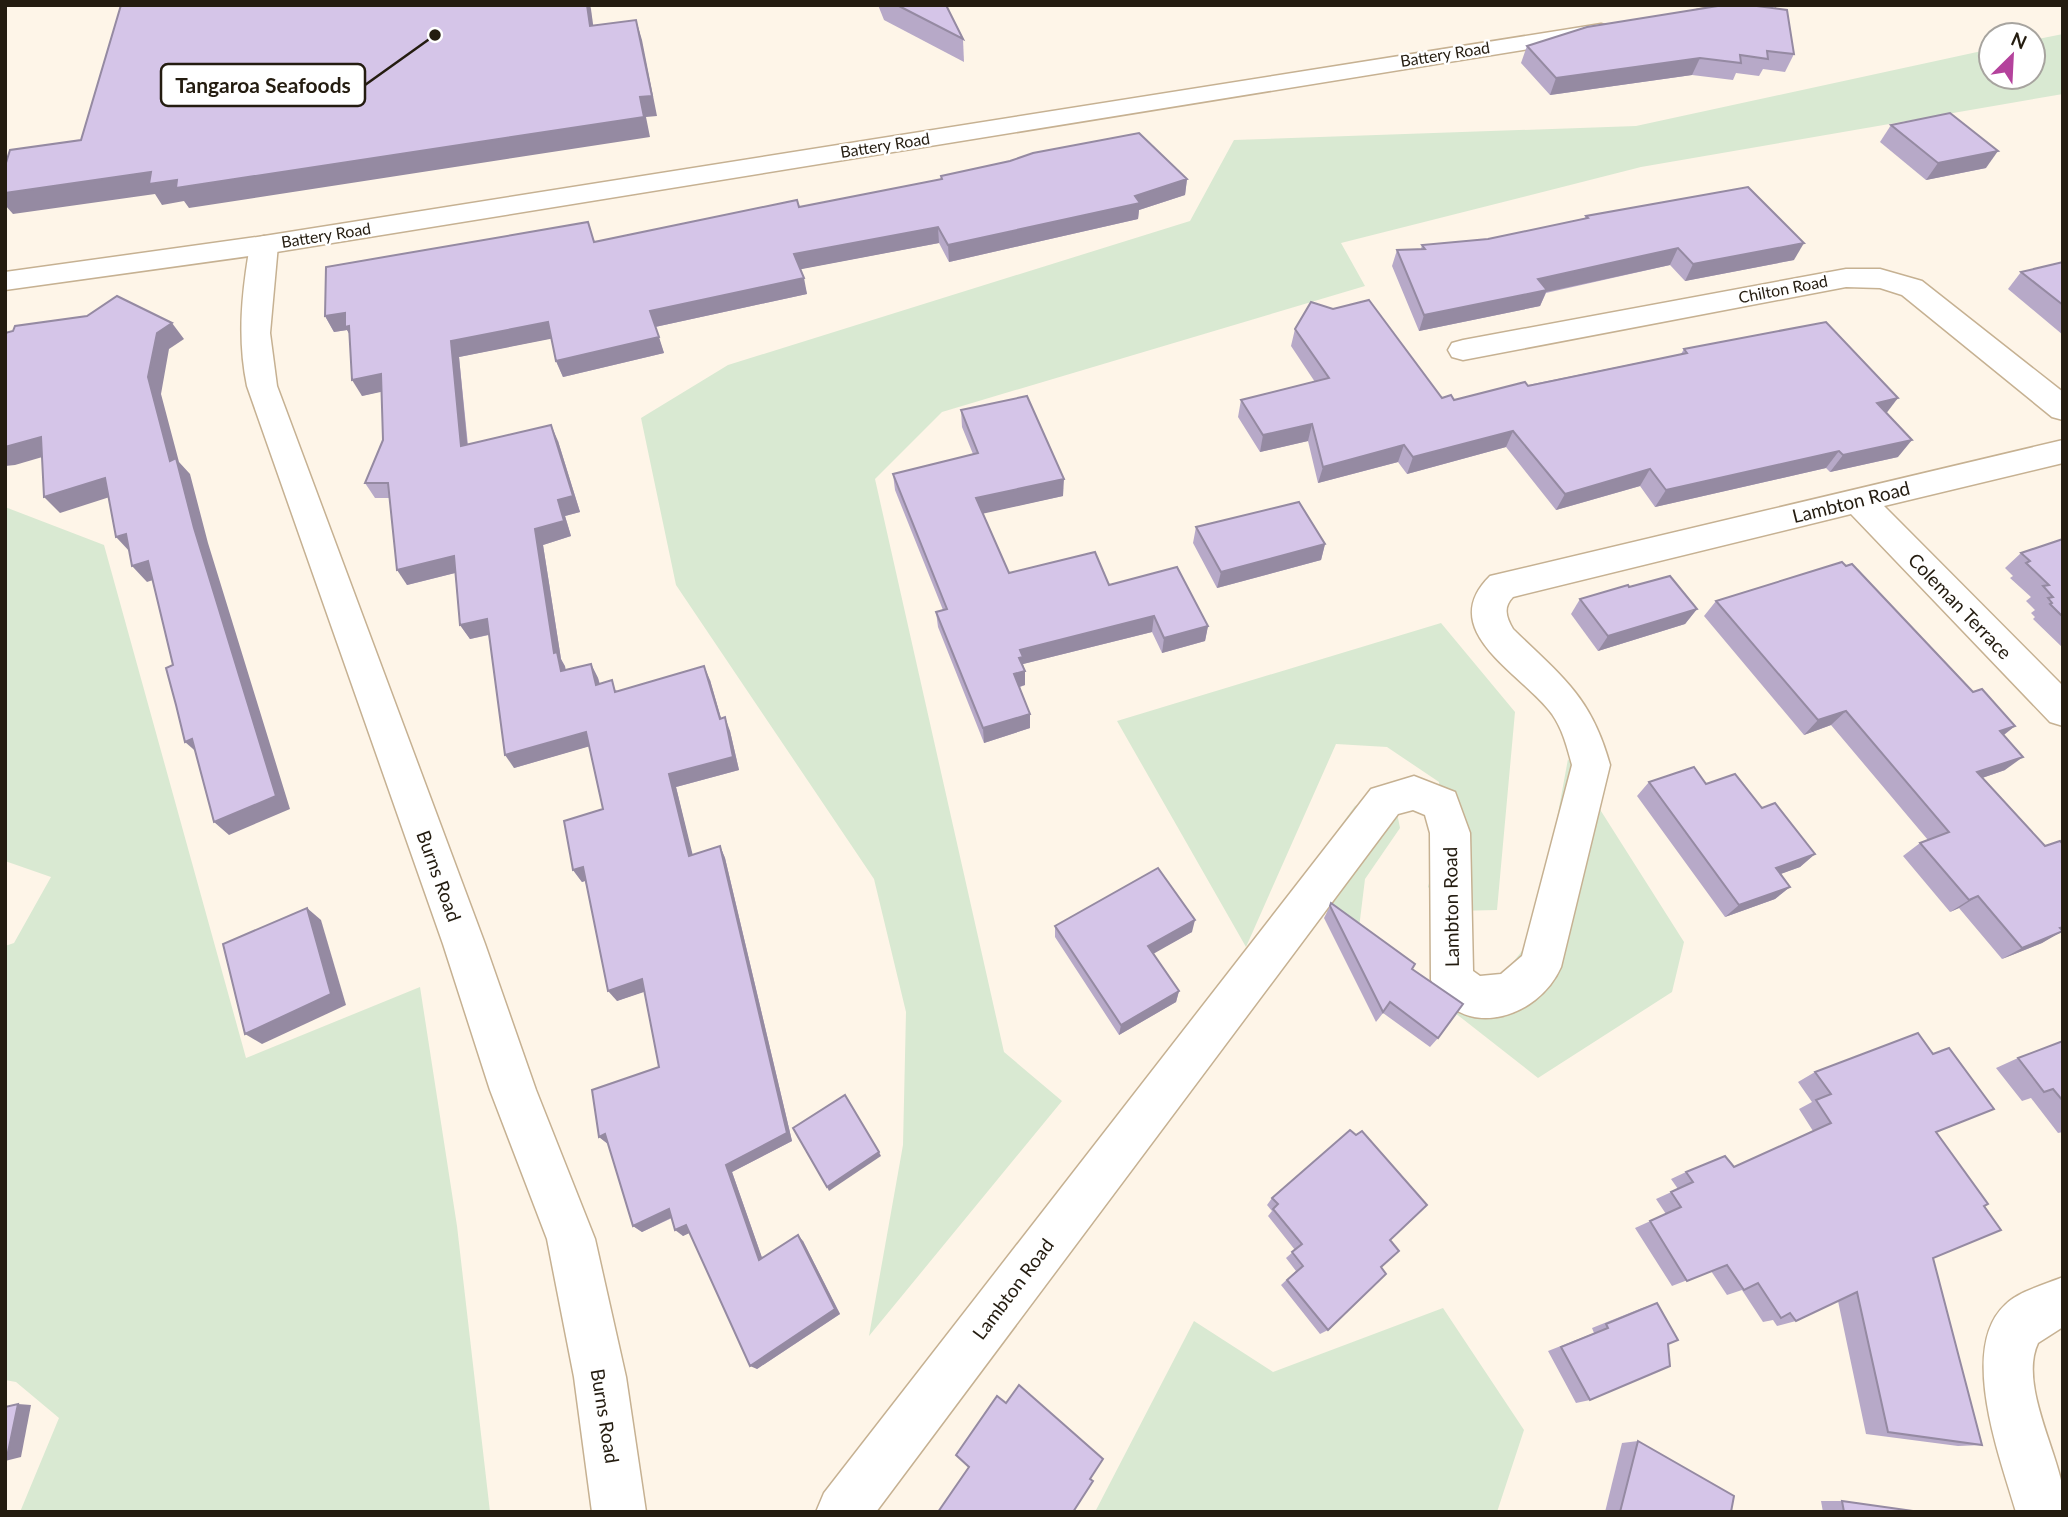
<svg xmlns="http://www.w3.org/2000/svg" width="2068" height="1517" viewBox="0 0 2068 1517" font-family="Lato,sans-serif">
  <rect width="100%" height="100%" fill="#fef5e8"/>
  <g fill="#d9e9d2">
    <path d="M 2063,34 L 2063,94 L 1641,167 L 1341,243 L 1365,286 L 942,412 L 875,479 L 1004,1052 L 1062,1101 L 869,1336 L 903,1145 L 906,1012 L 874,879 L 676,585 L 641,418 L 728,365 L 1190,221 L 1234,140 L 1636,126 L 1991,49 L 1991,77 L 2033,77 L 2033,40 Z"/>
    <path d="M 5,507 L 104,545 L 246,1058 L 420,987 L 457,1226 L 490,1512 L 20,1512 L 59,1418 L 16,1382 L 5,1380 L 5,946 L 14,943 L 51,877 L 5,861 Z"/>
    <path d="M 1441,623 L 1515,712 L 1497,910 L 1455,911 L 1428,887 L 1442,835 L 1439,782 L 1387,747 L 1336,744 L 1246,947 L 1117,721 Z"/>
    <path d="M 1568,759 L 1684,942 L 1672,992 L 1538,1078 L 1450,1009 L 1504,974 L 1536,933 Z"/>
    <path d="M 1376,798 L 1396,808 L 1400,828 L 1365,879 L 1358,936 L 1296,887 L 1355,806 Z"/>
    <path d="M 1443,1308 L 1524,1430 L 1497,1512 L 1095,1512 L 1194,1321 L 1273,1372 Z"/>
  </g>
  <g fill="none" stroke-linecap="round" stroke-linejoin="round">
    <defs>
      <g id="minor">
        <path d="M 264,236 L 274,239 L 278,245 L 270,333 L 277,386 L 485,944 L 536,1090 L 595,1239 L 626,1377 L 646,1512 L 592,1512 L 574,1377 L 547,1239 L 490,1090 L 443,944 L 247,386 C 237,338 242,292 250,245 L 254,239 Z"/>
        <path d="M 1846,269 L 1880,269 L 1922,281 L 2063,392 L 2063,420 L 2052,417 L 1902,295 L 1880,288 L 1846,287 L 1463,360 L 1452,357 L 1448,350 L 1452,343 L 1463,340 Z"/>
        <path d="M 2063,440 L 2063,463 L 1884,506 L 2063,686 L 2063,726 L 2050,722 L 1851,514 L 1513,597 C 1503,607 1506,617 1513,629 C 1562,677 1591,696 1610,765 L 1561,967 C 1538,1020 1458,1043 1431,980 L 1430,833 L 1425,815 L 1413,810 L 1398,814 L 876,1512 L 816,1512 L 824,1493 L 1371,789 L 1414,776 L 1455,792 L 1470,833 L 1473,971 L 1480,976 L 1501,974 L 1522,956 L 1572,765 C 1567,747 1563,730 1552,714 C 1523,674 1434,631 1490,576 Z"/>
        <path d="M 2063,1277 L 2063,1327 L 2038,1343 C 2019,1383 2057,1450 2063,1490 C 2064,1497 2063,1505 2063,1512 L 2016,1512 C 2001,1460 1958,1349 2005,1305 C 2019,1291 2044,1285 2063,1277 Z"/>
      </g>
      <g id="tertiary">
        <path d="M 1721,5 L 1776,5 L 1773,10 L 1765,12 L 1705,22 L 1697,20 L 1693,15 L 1697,10 Z"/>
        <path d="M 1601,24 L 1609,26 L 1613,31 L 1609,36 L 264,254 L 5,290 L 5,272 L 264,236 Z"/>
      </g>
    </defs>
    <use href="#minor" stroke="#c6b192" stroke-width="3"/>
    <use href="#tertiary" stroke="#c6b192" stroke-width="3"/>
    <use href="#minor" fill="#fff" fill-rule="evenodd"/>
    <use href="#tertiary" fill="#fff" fill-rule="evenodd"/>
  </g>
  <g fill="#b7a9c8">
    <path d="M 878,5 L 946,5 L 963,39 L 964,62 L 884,20 Z"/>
    <path d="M 1587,27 L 1794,54 L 1785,72 L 1763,69 L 1759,76 L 1736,73 L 1733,80 L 1692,75 L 1550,95 L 1521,63 L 1527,46 Z"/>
    <path d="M 1891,125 L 1986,168 L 1926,180 L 1880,142 Z"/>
    <path d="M 941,176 L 1187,179 L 1185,195 L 1139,210 L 1138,219 L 949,262 L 939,243 L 800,269 L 807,294 L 655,327 L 664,353 L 563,377 L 556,361 L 552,338 L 459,357 L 468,445 L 558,441 L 580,512 L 565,516 L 571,536 L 543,545 L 561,659 L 565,670 L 591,664 L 598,678 L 600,684 L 618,691 L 710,680 L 721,718 L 730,731 L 739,770 L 676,787 L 692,855 L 720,846 L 725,858 L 792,1141 L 732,1172 L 762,1258 L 803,1241 L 840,1314 L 757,1369 L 690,1232 L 683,1236 L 672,1218 L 642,1232 L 633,1226 L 608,1144 L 599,1137 L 659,1067 L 645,991 L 617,1001 L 585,881 L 582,882 L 573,870 L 603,809 L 589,746 L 514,768 L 489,635 L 470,639 L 460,625 L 455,573 L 407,585 L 390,498 L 375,498 L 365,483 L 383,440 L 382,391 L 362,396 L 350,335 L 347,330 L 334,332 L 325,316 L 595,242 L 799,207 L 941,179 Z"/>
    <path d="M 1586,216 L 1794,260 L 1685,281 L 1670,265 L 1546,293 L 1540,306 L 1419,331 L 1392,266 L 1397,250 L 1421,249 L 1422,245 L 1488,239 L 1584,219 Z"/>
    <path d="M 2063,262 L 2063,335 L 2008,289 L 2021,272 Z"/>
    <path d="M 1295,329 L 1442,398 L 1454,400 L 1681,354 L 1684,349 L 1887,413 L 1898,457 L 1830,472 L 1826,468 L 1655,507 L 1640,486 L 1556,510 L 1506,447 L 1407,474 L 1398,462 L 1318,483 L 1308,441 L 1260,452 L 1238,417 L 1241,400 L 1315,382 L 1291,346 Z"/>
    <path d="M 961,410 L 1063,496 L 983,513 L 1009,573 L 1109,585 L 1208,626 L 1205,641 L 1162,653 L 1152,632 L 1023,664 L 1025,671 L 1025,685 L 1020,687 L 1030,728 L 984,743 L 938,627 L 936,612 L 943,610 L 895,490 L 893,474 L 973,454 L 962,427 Z"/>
    <path d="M 1196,527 L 1325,544 L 1321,560 L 1217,588 L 1193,543 Z"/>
    <path d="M 2063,539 L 2063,648 L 2033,619 L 2035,617 L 2031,613 L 2035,610 L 2026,601 L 2031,597 L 2010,578 L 2013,576 L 2005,568 L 2021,553 Z"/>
    <path d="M 1629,587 L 1697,609 L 1685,624 L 1598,651 L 1571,614 L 1580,599 Z"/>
    <path d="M 1716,601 L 1973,692 L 2015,726 L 2004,735 L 2005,770 L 1982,778 L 2062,930 L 2042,943 L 2002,959 L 1959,908 L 1950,912 L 1903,856 L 1920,843 L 1928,840 L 1831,725 L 1804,735 L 1704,616 Z"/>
    <path d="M 1649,782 L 1706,784 L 1762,808 L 1815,854 L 1800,867 L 1780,874 L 1790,887 L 1775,899 L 1725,917 L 1637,796 Z"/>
    <path d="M 1330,906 L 1412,969 L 1438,1038 L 1430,1047 L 1383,1013 L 1376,1022 L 1324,918 Z"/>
    <path d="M 1055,926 L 1192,932 L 1153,953 L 1179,991 L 1176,1002 L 1119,1035 L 1055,937 Z"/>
    <path d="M 2063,1041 L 2063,1132 L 2058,1133 L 2031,1098 L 2022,1101 L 1996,1068 L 2018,1058 Z"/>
    <path d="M 1815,1072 L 1936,1132 L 1984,1206 L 1933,1258 L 1982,1445 L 1958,1446 L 1866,1434 L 1838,1301 L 1796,1321 L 1777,1326 L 1773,1320 L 1763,1322 L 1742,1290 L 1727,1295 L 1711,1271 L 1672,1286 L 1635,1228 L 1666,1214 L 1656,1199 L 1678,1189 L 1671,1179 L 1686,1172 L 1734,1167 L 1813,1131 L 1799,1109 L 1812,1102 L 1798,1082 Z"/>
    <path d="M 1272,1198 L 1390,1240 L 1381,1267 L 1328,1330 L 1320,1334 L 1281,1285 L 1296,1271 L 1286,1258 L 1295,1250 L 1268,1216 L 1272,1211 L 1267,1205 Z"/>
    <path d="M 1657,1303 L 1668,1344 L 1590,1400 L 1576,1403 L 1548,1351 L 1594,1333 L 1592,1328 L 1642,1308 Z"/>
    <path d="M 1638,1441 L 1731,1512 L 1605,1512 L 1622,1443 Z"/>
    <path d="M 1821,1501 L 1842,1501 L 1920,1512 L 1823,1512 Z"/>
  </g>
  <g fill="#958aa2">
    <path d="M 587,5 L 590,5 L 591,9 L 596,46 L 590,26 Z"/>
    <path d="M 636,20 L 642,40 L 657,116 L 646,117 L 650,137 L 189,208 L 184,201 L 162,205 L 155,194 L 13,214 L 5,205 L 5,193 L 640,97 Z"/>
    <path d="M 1700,58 L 1692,75 L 1550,95 L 1556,78 Z"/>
    <path d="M 1998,151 L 1986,168 L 1926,180 L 1938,163 Z"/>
    <path d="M 1187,179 L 1185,195 L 1139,210 L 1138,219 L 949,262 L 948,245 L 1135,196 Z"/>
    <path d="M 938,227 L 939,243 L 797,270 L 794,254 Z"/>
    <path d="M 1804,243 L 1794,260 L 1685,281 L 1693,264 Z"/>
    <path d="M 1678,248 L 1670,265 L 1546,292 L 1540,306 L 1419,331 L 1424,315 L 1538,279 Z"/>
    <path d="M 804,278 L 807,294 L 655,327 L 650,311 Z"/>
    <path d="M 345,313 L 355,343 L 347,330 L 334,332 L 325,316 Z"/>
    <path d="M 548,322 L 555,338 L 459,357 L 469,462 L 461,446 L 451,341 Z"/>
    <path d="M 172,323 L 184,339 L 169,349 L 161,394 L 179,462 L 190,474 L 208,543 L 290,809 L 229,835 L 214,822 L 170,461 L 148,377 L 157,333 Z"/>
    <path d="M 659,337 L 664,353 L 563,377 L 556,361 Z"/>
    <path d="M 381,374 L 390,390 L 362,396 L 352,380 Z"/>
    <path d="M 1898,398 L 1885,415 L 1877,403 Z"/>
    <path d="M 1312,424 L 1308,441 L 1260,452 L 1263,435 Z"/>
    <path d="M 551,425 L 558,441 L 580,512 L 565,516 L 571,536 L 543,545 L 561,659 L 565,666 L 569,685 L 561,671 L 554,653 L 535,529 L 558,500 Z"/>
    <path d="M 1513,431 L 1506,447 L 1407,474 L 1413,457 Z"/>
    <path d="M 41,437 L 56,453 L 15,465 L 5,466 L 5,447 Z"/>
    <path d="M 1912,440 L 1898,457 L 1830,472 L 1843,455 Z"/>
    <path d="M 1404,445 L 1398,462 L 1318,483 L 1323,467 Z"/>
    <path d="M 1839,451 L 1826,468 L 1655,507 L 1666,490 Z"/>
    <path d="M 1650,469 L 1640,486 L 1556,510 L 1565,494 Z"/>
    <path d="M 105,478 L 119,494 L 60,513 L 44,497 Z"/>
    <path d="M 1064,479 L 1063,496 L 977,515 L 976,498 Z"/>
    <path d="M 126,534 L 131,553 L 116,537 Z"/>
    <path d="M 1325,544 L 1321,560 L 1217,588 L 1221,572 Z"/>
    <path d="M 454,556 L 463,571 L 407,585 L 397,570 Z"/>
    <path d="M 148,561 L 162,577 L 147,582 L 132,566 Z"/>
    <path d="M 1697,609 L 1685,624 L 1598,651 L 1608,636 Z"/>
    <path d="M 1154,616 L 1152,632 L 1023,664 L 1023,671 L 1025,671 L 1025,685 L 1015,688 L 1014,674 L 1020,650 Z"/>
    <path d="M 487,619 L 496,633 L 470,639 L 460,625 Z"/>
    <path d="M 1208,626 L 1205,641 L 1162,653 L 1164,638 Z"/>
    <path d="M 591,664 L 598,678 L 603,698 L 596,685 Z"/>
    <path d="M 704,666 L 710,680 L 725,732 L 720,719 Z"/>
    <path d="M 1846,711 L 1831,725 L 1804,735 L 1818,720 Z"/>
    <path d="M 1030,714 L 1030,728 L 984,743 L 983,728 Z"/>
    <path d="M 725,717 L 730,731 L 739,770 L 676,787 L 696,868 L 689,856 L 669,774 Z"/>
    <path d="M 2015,726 L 1997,740 L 2000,731 Z"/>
    <path d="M 586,732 L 594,745 L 514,768 L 505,755 Z"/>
    <path d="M 192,739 L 200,755 L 185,742 Z"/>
    <path d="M 2023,757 L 2005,770 L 1959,786 L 1977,772 Z"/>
    <path d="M 720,846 L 725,858 L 792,1141 L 732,1172 L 765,1266 L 759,1260 L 726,1165 Z"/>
    <path d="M 1815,854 L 1800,867 L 1761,881 L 1776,868 Z"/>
    <path d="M 583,867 L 591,879 L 582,882 L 573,870 Z"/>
    <path d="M 1790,887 L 1775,899 L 1725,917 L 1739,905 Z"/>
    <path d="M 1978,896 L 1959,908 L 1950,912 L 1969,900 Z"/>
    <path d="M 307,908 L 321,920 L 346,1005 L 262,1044 L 245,1034 Z"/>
    <path d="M 1195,920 L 1192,932 L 1146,958 L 1148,946 Z"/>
    <path d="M 2063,931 L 2042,943 L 2002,959 L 2022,948 Z"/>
    <path d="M 642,979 L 650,990 L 617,1001 L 608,991 Z"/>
    <path d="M 1179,991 L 1176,1002 L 1119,1035 L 1121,1025 Z"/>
    <path d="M 605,1134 L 608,1144 L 599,1137 Z"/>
    <path d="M 879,1152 L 881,1156 L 829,1191 L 827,1187 Z"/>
    <path d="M 669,1209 L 677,1215 L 642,1232 L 633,1226 Z"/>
    <path d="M 686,1225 L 694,1231 L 683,1236 L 675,1230 Z"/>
    <path d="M 798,1235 L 803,1241 L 840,1314 L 757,1369 L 750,1366 Z"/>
    <path d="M 18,1404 L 31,1405 L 21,1457 L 5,1461 Z"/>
  </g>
  <g fill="#d5c5e8" stroke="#958aa2" stroke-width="2">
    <path d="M 121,5 L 587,5 L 590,26 L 636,20 L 652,96 L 640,97 L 644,117 L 176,188 L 177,180 L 149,184 L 151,172 L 5,193 L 5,166 L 10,150 L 81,140 Z"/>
    <path d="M 897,5 L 946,5 L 963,39 Z"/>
    <path d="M 1724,5 L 1749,5 L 1787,10 L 1794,54 L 1767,51 L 1768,59 L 1740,55 L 1741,63 L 1700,58 L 1556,78 L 1527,46 L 1587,27 Z"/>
    <path d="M 1950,113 L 1998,151 L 1938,163 L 1891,125 Z"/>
    <path d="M 1139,133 L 1187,179 L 1135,196 L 1140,203 L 948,245 L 938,227 L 794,254 L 804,278 L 650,311 L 659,337 L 556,361 L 548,322 L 451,341 L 461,446 L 551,425 L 573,496 L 558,500 L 564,521 L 535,529 L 554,653 L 557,652 L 561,671 L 591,664 L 596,685 L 612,680 L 615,692 L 704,666 L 720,719 L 725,717 L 733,757 L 669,774 L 689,856 L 720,846 L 787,1133 L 726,1165 L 759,1260 L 798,1235 L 835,1309 L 750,1366 L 686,1225 L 675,1230 L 669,1209 L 633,1226 L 605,1134 L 599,1137 L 592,1090 L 659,1067 L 642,979 L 608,991 L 583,867 L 573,870 L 564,821 L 603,809 L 586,732 L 505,755 L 487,619 L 460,625 L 454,556 L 397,570 L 388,483 L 365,483 L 383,440 L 381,374 L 352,380 L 349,326 L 345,327 L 345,313 L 325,316 L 326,267 L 588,222 L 594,242 L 797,200 L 799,207 L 942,179 L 941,176 L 1010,161 L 1033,153 Z"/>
    <path d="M 1748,187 L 1804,243 L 1693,264 L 1678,248 L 1538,279 L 1547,290 L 1424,315 L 1397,250 L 1425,249 L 1422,245 L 1488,239 L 1588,218 L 1586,216 Z"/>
    <path d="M 2063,262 L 2063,305 L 2021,272 Z"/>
    <path d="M 117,296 L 172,323 L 157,333 L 148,377 L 170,461 L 176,458 L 194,528 L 276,796 L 214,822 L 192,739 L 185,742 L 176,705 L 166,668 L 173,665 L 148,561 L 132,566 L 126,534 L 116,537 L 105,478 L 44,497 L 41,437 L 5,447 L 5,333 L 13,331 L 15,326 L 87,316 Z"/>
    <path d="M 1369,300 L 1442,398 L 1451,395 L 1454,400 L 1525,382 L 1528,386 L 1687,353 L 1684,349 L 1826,322 L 1898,398 L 1877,403 L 1912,440 L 1843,455 L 1839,451 L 1666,490 L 1650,469 L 1565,494 L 1513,431 L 1413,457 L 1404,445 L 1323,467 L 1312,424 L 1263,435 L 1241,400 L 1329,378 L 1295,329 L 1311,302 L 1333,309 Z"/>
    <path d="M 1027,396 L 1064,479 L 976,498 L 1009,573 L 1095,552 L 1109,585 L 1177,567 L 1208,626 L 1164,638 L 1154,616 L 1020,650 L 1023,657 L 1019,658 L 1025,671 L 1014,674 L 1030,714 L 983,728 L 936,612 L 947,609 L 893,474 L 978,453 L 961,410 Z"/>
    <path d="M 1299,502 L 1325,544 L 1221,572 L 1196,527 Z"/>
    <path d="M 2063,539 L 2063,617 L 2050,604 L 2052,603 L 2048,598 L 2053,597 L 2043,586 L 2049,585 L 2026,563 L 2030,561 L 2021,553 Z"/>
    <path d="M 1842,562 L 1846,566 L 1852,564 L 1973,692 L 1982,689 L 2015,726 L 2000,731 L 2023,757 L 1977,772 L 2045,846 L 2060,841 L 2063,844 L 2063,927 L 2060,928 L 2063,931 L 2022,948 L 1978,896 L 1969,900 L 1920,843 L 1949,832 L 1846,711 L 1818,720 L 1716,601 Z"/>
    <path d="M 1670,576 L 1697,609 L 1608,636 L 1580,599 L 1628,585 L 1629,587 Z"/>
    <path d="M 1694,767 L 1706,784 L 1735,774 L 1762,808 L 1775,803 L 1815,854 L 1776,868 L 1790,887 L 1739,905 L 1649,782 Z"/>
    <path d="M 1158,868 L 1195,920 L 1148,946 L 1179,991 L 1121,1025 L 1055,926 Z"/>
    <path d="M 1331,903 L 1415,964 L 1412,969 L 1463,1004 L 1438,1038 L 1390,1002 L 1383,1012 L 1330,906 Z"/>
    <path d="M 307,908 L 331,994 L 245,1034 L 223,944 Z"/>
    <path d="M 1918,1033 L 1933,1054 L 1949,1048 L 1994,1109 L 1936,1132 L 1988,1204 L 1984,1206 L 2001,1230 L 1933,1258 L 1982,1445 L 1888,1432 L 1857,1292 L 1796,1321 L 1790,1313 L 1781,1318 L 1758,1283 L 1744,1290 L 1727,1265 L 1687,1281 L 1650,1221 L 1681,1207 L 1671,1192 L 1693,1182 L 1686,1172 L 1725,1156 L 1734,1167 L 1831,1123 L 1816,1100 L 1831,1094 L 1815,1072 Z"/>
    <path d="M 2063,1041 L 2063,1101 L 2053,1089 L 2044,1092 L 2018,1058 Z"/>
    <path d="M 845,1095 L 879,1152 L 827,1187 L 793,1128 Z"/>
    <path d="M 1350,1130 L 1356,1135 L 1362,1131 L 1427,1205 L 1390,1240 L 1399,1251 L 1381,1267 L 1386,1274 L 1328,1330 L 1287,1280 L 1303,1266 L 1292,1252 L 1302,1244 L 1273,1209 L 1278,1204 L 1272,1198 Z"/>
    <path d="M 1657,1303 L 1678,1340 L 1668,1344 L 1670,1366 L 1590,1400 L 1561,1347 L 1608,1328 L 1606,1324 Z"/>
    <path d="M 1019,1385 L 1103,1459 L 1090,1479 L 1093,1481 L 1073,1512 L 938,1512 L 969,1467 L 956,1455 L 997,1396 L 1006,1403 Z"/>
    <path d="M 18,1404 L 7,1457 L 5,1457 L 5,1407 Z"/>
    <path d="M 1638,1441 L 1734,1496 L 1731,1512 L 1620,1512 Z"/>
    <path d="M 1842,1501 L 1920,1512 L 1844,1512 Z"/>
  </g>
  <g text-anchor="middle" stroke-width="5" stroke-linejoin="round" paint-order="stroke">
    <g font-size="16" fill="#241c10" stroke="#fff">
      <text transform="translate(1445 54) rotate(-9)" y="6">Battery Road</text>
      <text transform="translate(885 145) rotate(-9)" y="6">Battery Road</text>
      <text transform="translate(326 235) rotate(-9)" y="6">Battery Road</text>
      <text transform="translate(1783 289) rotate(-11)" y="6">Chilton Road</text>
    </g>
    <g font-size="19" fill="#241c10" stroke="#fff">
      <text transform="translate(1851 502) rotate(-14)" y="7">Lambton Road</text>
      <text transform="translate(1960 606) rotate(46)" y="7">Coleman Terrace</text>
      <text transform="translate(439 876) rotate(70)" y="7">Burns Road</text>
      <text transform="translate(1451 907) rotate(-91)" y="7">Lambton Road</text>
      <text transform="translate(1013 1289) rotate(-53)" y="7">Lambton Road</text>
      <text transform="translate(605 1416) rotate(81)" y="7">Burns Road</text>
    </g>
  </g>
  <path fill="none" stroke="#241c10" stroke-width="2.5" d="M435 35L365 85"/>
  <circle fill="#241c10" stroke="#fff" stroke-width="2.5" cx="435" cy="35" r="7"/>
  <rect fill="#fff" stroke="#241c10" stroke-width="2.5" x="161" y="64" width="204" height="42" rx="7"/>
  <g font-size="21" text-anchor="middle" font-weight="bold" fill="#241c10">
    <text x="263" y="93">Tangaroa Seafoods</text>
  </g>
  <rect width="2068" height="1517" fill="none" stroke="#241c10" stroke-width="14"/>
  <g transform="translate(2012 56) rotate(24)"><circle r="33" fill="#ffffff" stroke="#a7a49f" stroke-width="2"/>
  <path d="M0-5L12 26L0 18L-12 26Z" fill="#b4429c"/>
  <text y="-10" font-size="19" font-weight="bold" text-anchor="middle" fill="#241c10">N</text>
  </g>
</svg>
